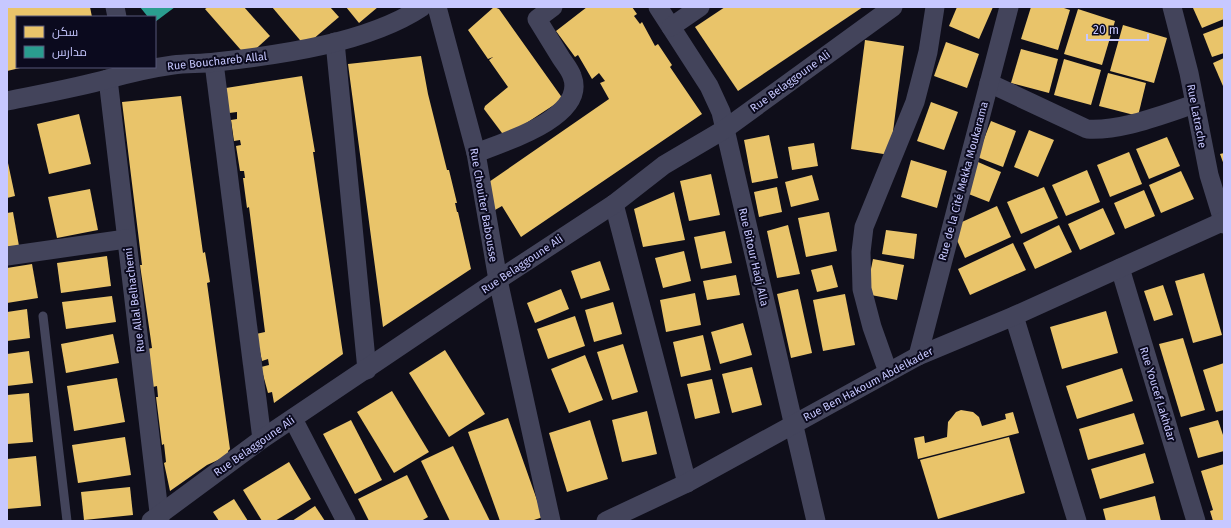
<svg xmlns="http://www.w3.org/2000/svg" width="1231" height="528" viewBox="0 0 1231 528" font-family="'Fira Sans',Cairo,sans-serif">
  <rect width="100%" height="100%" fill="#0f0e1a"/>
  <g fill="#e9c46a">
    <path d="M 7,7 L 90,7 L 92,17 L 17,17 L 17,67 L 20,68 L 7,71 Z"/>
    <path d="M 208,7 L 244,7 L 270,36 L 247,57 L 205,9 Z"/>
    <path d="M 272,7 L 330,7 L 339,17 L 305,46 Z"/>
    <path d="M 346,7 L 378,7 L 359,23 Z"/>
    <path d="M 494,7 L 499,9 L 563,99 L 505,137 L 484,109 L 485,106 L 508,87 L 489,60 L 493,57 L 488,59 L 468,30 Z"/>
    <path d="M 587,7 L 632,7 L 637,14 L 634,16 L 640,24 L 642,22 L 655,46 L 658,44 L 672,65 L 670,67 L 702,114 L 521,237 L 502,206 L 495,210 L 486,184 L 609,99 L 600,83 L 605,81 L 599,73 L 592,79 L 578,55 L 575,57 L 556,31 Z"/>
    <path d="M 725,7 L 863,7 L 738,91 L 695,27 Z"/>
    <path d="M 957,7 L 993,7 L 979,39 L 949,26 Z"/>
    <path d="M 1031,7 L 1061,7 L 1070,10 L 1058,50 L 1021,39 Z"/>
    <path d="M 1196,7 L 1224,7 L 1224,19 L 1202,28 L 1193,8 Z"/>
    <path d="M 1078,9 L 1115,21 L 1102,65 L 1064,54 Z"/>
    <path d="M 1123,25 L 1167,38 L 1154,83 L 1110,71 Z"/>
    <path d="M 1224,26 L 1224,53 L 1212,57 L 1203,34 Z"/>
    <path d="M 865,40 L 904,46 L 890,155 L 851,149 Z"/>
    <path d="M 946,42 L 979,54 L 967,88 L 934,76 Z"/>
    <path d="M 1021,49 L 1058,59 L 1049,93 L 1011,83 Z"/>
    <path d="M 421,56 L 428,94 L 447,170 L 449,170 L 457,203 L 455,203 L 457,212 L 458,212 L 471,269 L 383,327 L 348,64 Z"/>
    <path d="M 1224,58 L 1224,86 L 1223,86 L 1213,63 Z"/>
    <path d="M 1064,59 L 1101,70 L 1091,105 L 1054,95 Z"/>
    <path d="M 1108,73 L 1146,83 L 1138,116 L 1099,106 Z"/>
    <path d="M 302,76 L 315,152 L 313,152 L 343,354 L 274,403 L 272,392 L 268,393 L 261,367 L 269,365 L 268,359 L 262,361 L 256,334 L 265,332 L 249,207 L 247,208 L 243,178 L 245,178 L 244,171 L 240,171 L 236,146 L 241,145 L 240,140 L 234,141 L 231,120 L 237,119 L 237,112 L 229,113 L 226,88 Z"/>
    <path d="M 181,96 L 203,253 L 205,252 L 210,282 L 207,283 L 230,449 L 228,451 L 229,455 L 207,465 L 170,491 L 164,463 L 166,462 L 164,444 L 162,445 L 156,397 L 158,397 L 157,386 L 153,387 L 147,349 L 152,348 L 140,265 L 142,265 L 122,102 Z"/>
    <path d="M 931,102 L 958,112 L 944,150 L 917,141 Z"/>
    <path d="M 79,114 L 91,164 L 49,174 L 37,124 Z"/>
    <path d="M 991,121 L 1016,131 L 1003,167 L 977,157 Z"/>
    <path d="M 1029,130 L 1054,140 L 1038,177 L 1014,167 Z"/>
    <path d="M 769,135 L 778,178 L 752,183 L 744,140 Z"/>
    <path d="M 1167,137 L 1180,166 L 1149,179 L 1136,149 Z"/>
    <path d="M 814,143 L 818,166 L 792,170 L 788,147 Z"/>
    <path d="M 1129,152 L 1142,184 L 1110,197 L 1097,165 Z"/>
    <path d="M 1224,153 L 1224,165 L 1220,154 Z"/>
    <path d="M 911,160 L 947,171 L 937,208 L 901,197 Z"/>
    <path d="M 978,162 L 1001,172 L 989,202 L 966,193 Z"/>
    <path d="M 8,163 L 15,196 L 7,198 L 7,164 Z"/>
    <path d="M 1087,170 L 1100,202 L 1066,216 L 1052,185 Z"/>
    <path d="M 1181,171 L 1194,199 L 1161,213 L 1149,185 Z"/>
    <path d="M 711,174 L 720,215 L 689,221 L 680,181 Z"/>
    <path d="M 812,175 L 819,200 L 791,207 L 785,182 Z"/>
    <path d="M 777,187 L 782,212 L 759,217 L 754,192 Z"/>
    <path d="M 1044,187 L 1058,218 L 1021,234 L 1007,202 Z"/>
    <path d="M 90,189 L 98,230 L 57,238 L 48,197 Z"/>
    <path d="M 1144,190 L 1155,216 L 1125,229 L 1114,203 Z"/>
    <path d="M 674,192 L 685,240 L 643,247 L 634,209 Z"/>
    <path d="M 997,206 L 1011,237 L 965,258 L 951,227 Z"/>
    <path d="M 1103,208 L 1115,234 L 1080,250 L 1068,224 Z"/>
    <path d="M 13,212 L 19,246 L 7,249 L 7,213 Z"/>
    <path d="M 829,212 L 837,251 L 806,257 L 798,218 Z"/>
    <path d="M 788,225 L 800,274 L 777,278 L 767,231 Z"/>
    <path d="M 1059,225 L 1072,252 L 1035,269 L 1023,243 Z"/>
    <path d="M 886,230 L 917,234 L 914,259 L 882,254 Z"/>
    <path d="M 725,231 L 732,263 L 701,269 L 694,237 Z"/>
    <path d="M 1013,243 L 1026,270 L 970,295 L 958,269 Z"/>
    <path d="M 684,251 L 691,281 L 663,288 L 655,258 Z"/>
    <path d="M 107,256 L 111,286 L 61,293 L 57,263 Z"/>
    <path d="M 873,259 L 904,265 L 897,300 L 866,294 Z"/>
    <path d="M 600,261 L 610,290 L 581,299 L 571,271 Z"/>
    <path d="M 32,264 L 38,298 L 7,303 L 7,268 Z"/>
    <path d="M 832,265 L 838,287 L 817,292 L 811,270 Z"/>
    <path d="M 1204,273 L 1222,335 L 1193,343 L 1175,281 Z"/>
    <path d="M 736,275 L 740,295 L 707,300 L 703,281 Z"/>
    <path d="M 1163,285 L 1173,315 L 1154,321 L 1144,291 Z"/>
    <path d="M 561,289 L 569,309 L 535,323 L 527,303 Z"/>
    <path d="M 798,289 L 812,353 L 791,358 L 777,294 Z"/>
    <path d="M 695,293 L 701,325 L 666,332 L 660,300 Z"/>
    <path d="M 845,294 L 855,345 L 823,351 L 813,300 Z"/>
    <path d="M 112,296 L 116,322 L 66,329 L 62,302 Z"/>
    <path d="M 613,302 L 622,334 L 594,342 L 585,310 Z"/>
    <path d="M 27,309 L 30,338 L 7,341 L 7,312 Z"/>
    <path d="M 1106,311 L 1118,353 L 1062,369 L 1050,327 Z"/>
    <path d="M 575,316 L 585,346 L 548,359 L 537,329 Z"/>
    <path d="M 743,323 L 752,355 L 720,364 L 711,332 Z"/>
    <path d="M 113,334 L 119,363 L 66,373 L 61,344 Z"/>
    <path d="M 703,335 L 711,370 L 681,377 L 673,342 Z"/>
    <path d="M 1183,338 L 1205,410 L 1181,417 L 1159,344 Z"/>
    <path d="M 623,344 L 638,392 L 612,400 L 597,352 Z"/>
    <path d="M 445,350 L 485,414 L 449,437 L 409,373 Z"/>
    <path d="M 29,351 L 33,383 L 7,386 L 7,354 Z"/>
    <path d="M 585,355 L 603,400 L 569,413 L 551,369 Z"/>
    <path d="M 1224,363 L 1224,410 L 1216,412 L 1203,370 Z"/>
    <path d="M 752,367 L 762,405 L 732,413 L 722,374 Z"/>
    <path d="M 1122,368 L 1133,401 L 1077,419 L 1066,386 Z"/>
    <path d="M 117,378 L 125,422 L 74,431 L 67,386 Z"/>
    <path d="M 712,379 L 720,413 L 695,419 L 687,384 Z"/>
    <path d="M 392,391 L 429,452 L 394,473 L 357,412 Z"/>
    <path d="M 29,393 L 33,442 L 7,444 L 7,395 Z"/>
    <path d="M 961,410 L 973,412 L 979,417 L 982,426 L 1006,419 L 1005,414 L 1013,412 L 1019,433 L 918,459 L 914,438 L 924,436 L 925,443 L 947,437 L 948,422 L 956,412 Z"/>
    <path d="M 647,411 L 657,454 L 622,462 L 612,420 Z"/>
    <path d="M 1134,413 L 1144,444 L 1088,460 L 1079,429 Z"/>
    <path d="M 508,418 L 543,517 L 531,521 L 500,521 L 468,432 Z"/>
    <path d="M 351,420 L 382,480 L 355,494 L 323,434 Z"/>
    <path d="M 590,420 L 608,479 L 567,492 L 549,433 Z"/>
    <path d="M 1218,420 L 1224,438 L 1224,451 L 1198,458 L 1189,428 Z"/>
    <path d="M 125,437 L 131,475 L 78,483 L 72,445 Z"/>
    <path d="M 1009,437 L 1025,493 L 938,519 L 920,460 Z"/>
    <path d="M 453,446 L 490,521 L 450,521 L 421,461 Z"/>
    <path d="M 1145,453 L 1154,483 L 1100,499 L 1091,469 Z"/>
    <path d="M 36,456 L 41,506 L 7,509 L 7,459 Z"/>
    <path d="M 289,462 L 311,499 L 275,521 L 262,521 L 243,490 Z"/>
    <path d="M 1224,464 L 1224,521 L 1213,521 L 1210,511 L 1213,510 L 1201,471 Z"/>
    <path d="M 407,475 L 428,517 L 421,521 L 369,521 L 358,499 Z"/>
    <path d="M 130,487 L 133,515 L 84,520 L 81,492 Z"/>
    <path d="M 1155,496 L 1161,521 L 1106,521 L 1103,509 Z"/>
    <path d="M 234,499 L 248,521 L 219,521 L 213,512 Z"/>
    <path d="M 315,506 L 325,521 L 292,521 Z"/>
  </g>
  <path fill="#2a9d8f" d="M 140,7 L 175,7 L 155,22 L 155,17 L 148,17 Z"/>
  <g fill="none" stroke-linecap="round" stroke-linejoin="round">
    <path stroke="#43445b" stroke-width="9" d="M 43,316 L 67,521"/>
    <g stroke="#43445b" stroke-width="19">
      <path d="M 115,7 L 117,17"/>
      <path d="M 437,7 L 476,153 L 498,280 L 551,521"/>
      <path d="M 658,7 L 709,86 L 721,112 L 816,521"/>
      <path d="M 1172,7 L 1189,73 L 1209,175 L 1224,224"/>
      <path d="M 671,27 L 700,7"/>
      <path d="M 335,42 L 367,370"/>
      <path d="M 214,63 L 262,439"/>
      <path d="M 108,79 L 160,521"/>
      <path d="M 989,83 L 1087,129 C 1123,131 1160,115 1195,104"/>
      <path d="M 7,101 C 41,94 75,88 108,79 C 130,73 151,68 173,65 C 187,63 201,64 216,62 C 279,55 368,43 422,7"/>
      <path d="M 476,153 C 502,143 588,117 572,76 C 570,70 565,64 561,58 C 553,45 545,32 537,19 L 553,7"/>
      <path d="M 614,204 L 687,483"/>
      <path d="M 7,256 L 126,239"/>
      <path d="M 1120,268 L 1196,521"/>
      <path d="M 1014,316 L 1077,521"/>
      <path d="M 918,356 L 1009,7"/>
      <path d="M 888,372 L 872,327 L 862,289 L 861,252 L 864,227 L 915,102 L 928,52 L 935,7"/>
      <path d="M 293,419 L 346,521"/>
      <path d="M 151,521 L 262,439 L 498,280 L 614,204 L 664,165 L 725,129 L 893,7"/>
      <path d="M 606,521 L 687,483 L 918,356 L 1014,316 L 1224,221"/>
    </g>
  </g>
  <g text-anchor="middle" stroke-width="4" stroke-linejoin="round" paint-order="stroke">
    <g font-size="11" fill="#c7c8ff" stroke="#0b0a1e">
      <text transform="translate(217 61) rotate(-6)" y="4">Rue Bouchareb Allal</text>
      <text transform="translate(790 81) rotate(-36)" y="4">Rue Belaggoune Ali</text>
      <text transform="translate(1197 116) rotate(79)" y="4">Rue Latrache</text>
      <text transform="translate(963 181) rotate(-75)" y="4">Rue de la Cité Mekka Moukarama</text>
      <text transform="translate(484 205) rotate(80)" y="4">Rue Chouiter Babousse</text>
      <text transform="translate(754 257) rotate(77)" y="4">Rue Bitour Hadj Alla</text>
      <text transform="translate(522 264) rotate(-34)" y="4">Rue Belaggoune Ali</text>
      <text transform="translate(134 300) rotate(-97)" y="4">Rue Allal Belhachemi</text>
      <text transform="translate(868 384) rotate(-28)" y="4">Rue Ben Hakoum Abdelkader</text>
      <text transform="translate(1158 394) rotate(73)" y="4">Rue Youcef Lakhdar</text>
      <text transform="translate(254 446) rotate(-35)" y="4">Rue Belaggoune Ali</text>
    </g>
  </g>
  <rect width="1231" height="528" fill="none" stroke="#c7c8ff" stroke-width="16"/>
  <rect x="16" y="16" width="140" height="52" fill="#0b0a1e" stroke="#565678"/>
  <rect x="24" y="26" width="20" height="12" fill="#e9c46a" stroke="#565678"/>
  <text x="52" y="36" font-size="12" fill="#c7c8ff">سكن</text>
  <rect x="24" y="46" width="20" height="12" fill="#2a9d8f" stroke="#565678"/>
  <text x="52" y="56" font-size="12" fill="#c7c8ff">مدارس</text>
  <path d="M1087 34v6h61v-6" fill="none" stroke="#c7c8ff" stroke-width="2"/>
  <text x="1093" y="34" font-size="12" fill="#c7c8ff" stroke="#0b0a1e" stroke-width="3" paint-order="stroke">20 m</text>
</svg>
